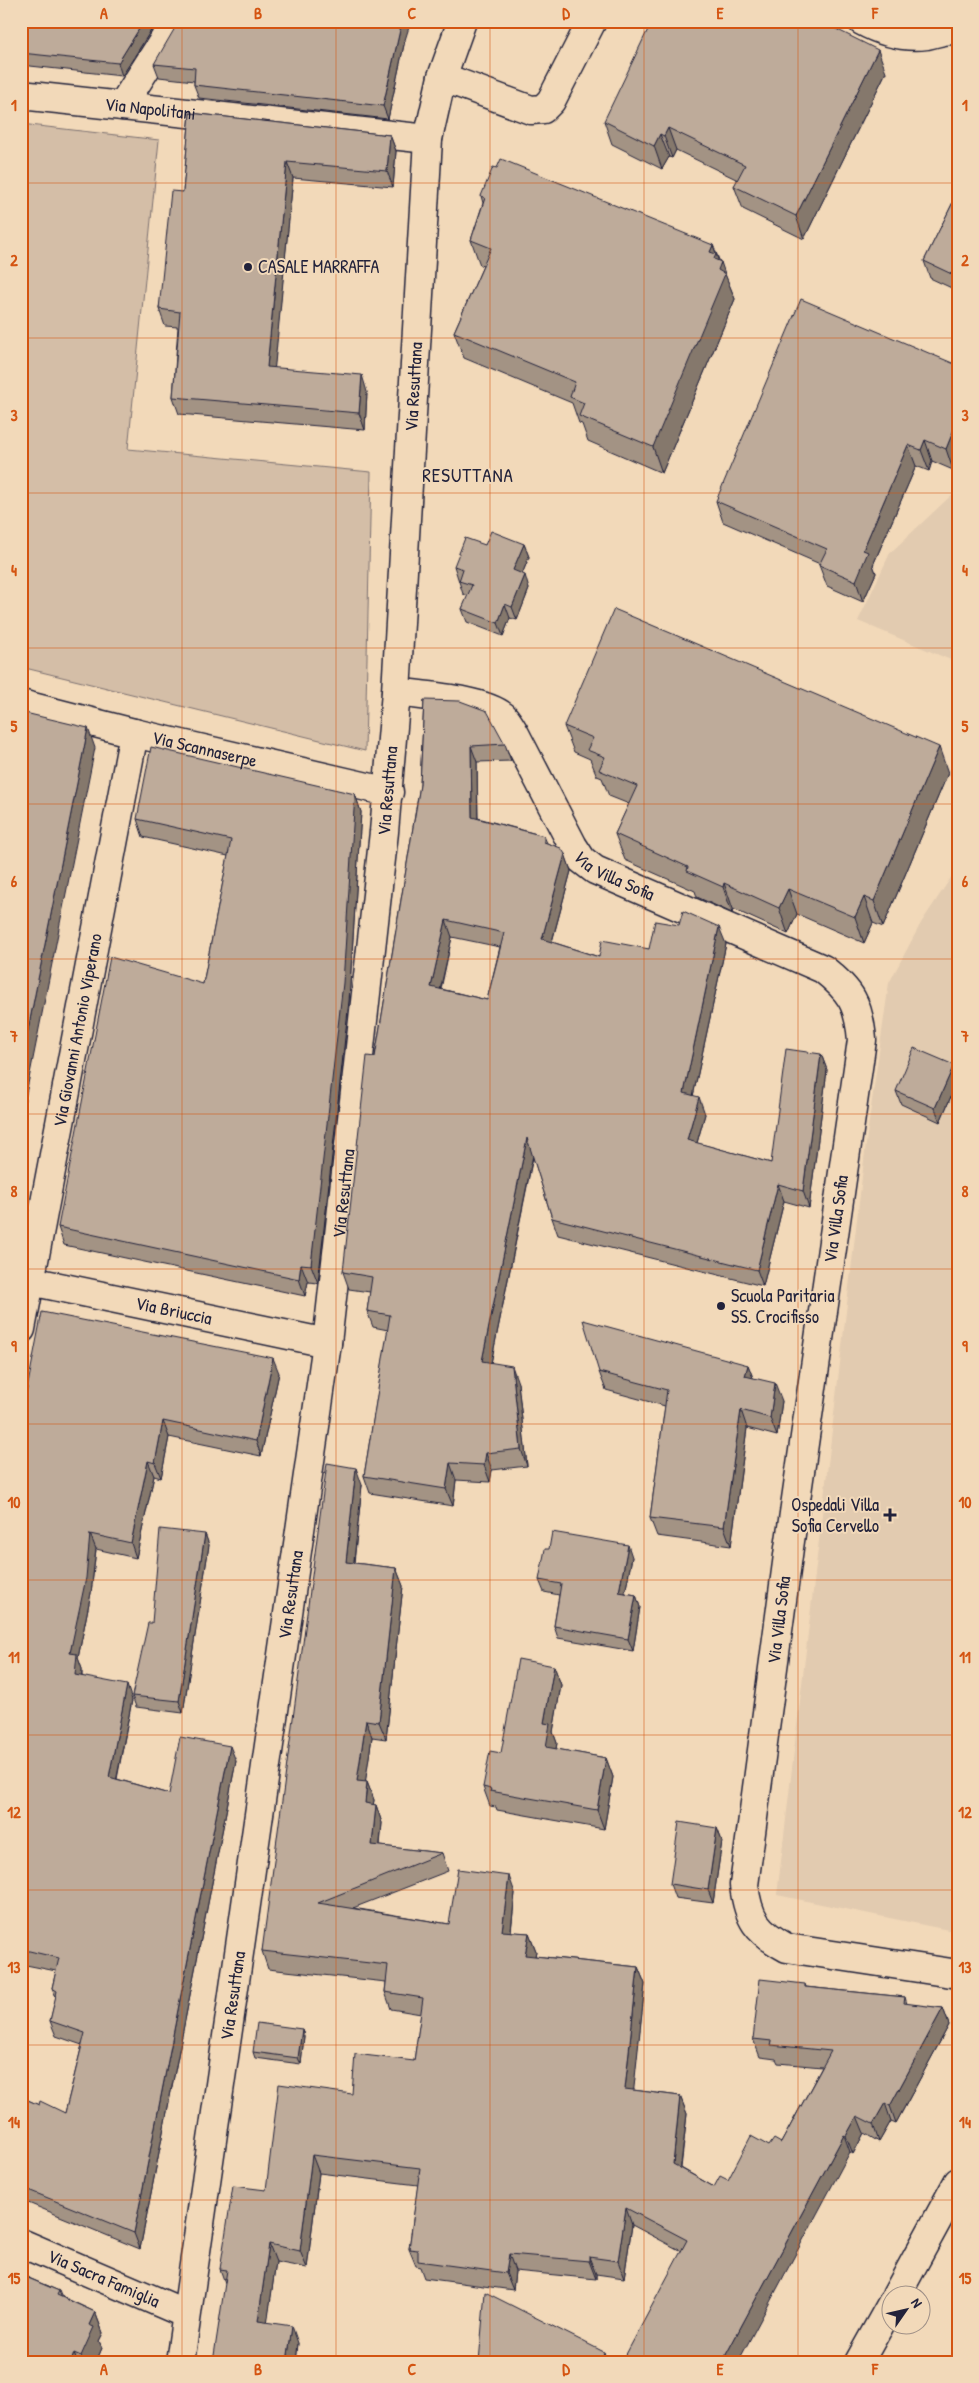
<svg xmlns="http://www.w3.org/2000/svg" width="979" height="2383" viewBox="0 0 979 2383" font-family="'Patrick Hand',sans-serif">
  <rect width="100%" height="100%" fill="#f2d9b9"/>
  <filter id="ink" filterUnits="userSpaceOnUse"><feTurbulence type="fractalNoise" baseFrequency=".02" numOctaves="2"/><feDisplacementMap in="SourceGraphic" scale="10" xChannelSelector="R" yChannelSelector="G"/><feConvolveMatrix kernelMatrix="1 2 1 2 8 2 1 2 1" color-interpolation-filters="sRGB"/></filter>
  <g filter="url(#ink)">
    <g fill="#e2cbb0">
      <path d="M 958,489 L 958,663 L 858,621 L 890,553 Z"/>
      <path d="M 958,867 L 958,1932 L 777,1895 L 867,1135 L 889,983 L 921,923 Z"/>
    </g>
    <path fill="#d4bea7" stroke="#7b7071" d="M 21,124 L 159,140 L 128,449 L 371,472 L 365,751 L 21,667 Z"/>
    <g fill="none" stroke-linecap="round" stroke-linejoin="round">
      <defs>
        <g id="minor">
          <path d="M 862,21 C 882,32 904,38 927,35 C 938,33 946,28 958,31"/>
          <path d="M 442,77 L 531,110 L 543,109 L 551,101 L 592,21"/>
          <path id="s1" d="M 21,95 L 428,139"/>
          <path d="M 122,106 L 176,21"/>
          <path id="s2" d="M 396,692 C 423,696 482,699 503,716 C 507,720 511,727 514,732 L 573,846 L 582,860 L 595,870 L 823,969 C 851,991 859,1004 862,1040 L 789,1548 L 744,1885 C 748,1919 757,1932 787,1948 L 958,1974"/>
          <path id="s3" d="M 21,704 L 134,733 L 389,792"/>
          <path id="s4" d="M 21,1279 L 327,1343"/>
          <path id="s5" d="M 21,1329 L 134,733"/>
          <path id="s6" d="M 21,2243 L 186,2314"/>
          <path d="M 896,2296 L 958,2182"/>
          <path id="s7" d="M 180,2362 L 327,1343 L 384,832 L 396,692 L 428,139 L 442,77 L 462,21"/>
          <path d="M 859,2362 L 892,2303"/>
        </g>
      </defs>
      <use href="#minor" stroke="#22223b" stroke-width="31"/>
      <use href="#minor" stroke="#f2d9b9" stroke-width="28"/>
    </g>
    <g fill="#a39384" stroke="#22223b" fill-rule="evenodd">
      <path d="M 21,21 L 157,21 L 122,76 L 21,65 Z"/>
      <path d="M 405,40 L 388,119 L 199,98 L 194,85 L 194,81 L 159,77 L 154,64 Z"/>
      <path d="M 886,72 L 804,239 L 743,209 L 734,186 L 738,180 L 676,150 L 672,158 L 669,157 L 662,169 L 612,144 L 604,121 Z"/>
      <path d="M 190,113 L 390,135 L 396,151 L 393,187 L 293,178 L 274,368 L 367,392 L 365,430 L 179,414 L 173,397 L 178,327 L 165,326 L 159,309 L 183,192 Z"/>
      <path d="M 958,192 L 958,291 L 930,278 L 924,261 Z"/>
      <path d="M 481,196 L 713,245 L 735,299 L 662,473 L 588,441 L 582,424 L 579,423 L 572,403 L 464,358 L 454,332 L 483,266 L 480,265 L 471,240 L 483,203 Z"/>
      <path d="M 958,362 L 958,460 L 953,470 L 932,461 L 929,471 L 916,466 L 873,565 L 876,573 L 863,602 L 827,586 L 819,565 L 820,564 L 723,522 L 716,501 L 957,365 Z"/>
      <path d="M 524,544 L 529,557 L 522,574 L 529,589 L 517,620 L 510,618 L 503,636 L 467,622 L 462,609 L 468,596 L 463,594 L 454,566 L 485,545 Z"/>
      <path d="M 424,700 L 505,744 L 511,761 L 477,762 L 478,818 L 544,836 L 547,843 L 565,854 L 571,871 L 552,942 L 599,957 L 649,949 L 726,944 L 693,1096 L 705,1114 L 697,1143 L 771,1163 L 821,1054 L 827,1070 L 809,1208 L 784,1201 L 763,1286 L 558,1235 L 552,1218 L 533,1157 L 491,1363 L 518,1383 L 527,1466 L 492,1470 L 490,1482 L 456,1480 L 453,1506 L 370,1493 L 364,1476 L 388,1330 L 373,1327 L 367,1311 L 370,1292 L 349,1289 L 343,1272 L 375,1057 L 420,785 ZM 452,937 L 500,947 L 487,1000 L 441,989 Z"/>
      <path d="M 564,726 L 948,773 L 883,927 L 873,923 L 864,943 L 797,914 L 788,934 L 733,909 L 732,913 L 697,897 L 695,891 L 625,860 L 615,834 L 629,804 L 609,796 L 602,778 L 597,776 L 590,759 L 574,752 Z"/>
      <path d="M 355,794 L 361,812 L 349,1001 L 318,1283 L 308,1282 L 305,1296 L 64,1245 L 58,1227 L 203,984 L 228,856 L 143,837 L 137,819 Z"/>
      <path d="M 954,1065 L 958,1076 L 958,1080 L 940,1122 L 901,1104 L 896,1091 Z"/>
      <path d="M 748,1365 L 753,1378 L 782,1401 L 777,1436 L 747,1428 L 731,1546 L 657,1536 L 650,1518 L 665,1406 L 606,1390 L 599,1372 Z"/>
      <path d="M 279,1373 L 261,1456 L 169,1437 L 161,1478 L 154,1476 L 136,1558 L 96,1549 L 91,1593 L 78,1658 L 82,1669 L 82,1676 L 132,1700 L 117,1779 L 169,1794 L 236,1761 L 140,2249 L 21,2200 L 21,2097 L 39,2105 L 65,2113 L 82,2045 L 56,2036 L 50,2021 L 56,1997 L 52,1988 L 56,1971 L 21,1964 L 21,1420 Z"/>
      <path d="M 362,1485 L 354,1563 L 396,1568 L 403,1586 L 386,1739 L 372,1737 L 365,1782 L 367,1782 L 374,1800 L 373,1805 L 376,1805 L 382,1823 L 380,1846 L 442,1853 L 448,1871 L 353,1908 L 449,1924 L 515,1893 L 511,1932 L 529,1933 L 536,1951 L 535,1956 L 638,1967 L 645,1984 L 633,2090 L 680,2096 L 687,2114 L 681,2168 L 714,2187 L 728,2180 L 769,2146 L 781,2143 L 822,2067 L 778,2063 L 776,2059 L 760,2057 L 753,2039 L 805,1984 L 806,1987 L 905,1997 L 907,2004 L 943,2008 L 949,2025 L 896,2123 L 891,2121 L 879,2142 L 864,2133 L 853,2154 L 850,2152 L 681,2251 L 632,2225 L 624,2278 L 596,2274 L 596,2279 L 515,2271 L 513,2290 L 424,2278 L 420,2267 L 416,2266 L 409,2249 L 418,2185 L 319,2173 L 307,2268 L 276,2262 L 267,2322 L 298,2343 L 296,2362 L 225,2283 L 220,2269 L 266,2190 L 352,2094 L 414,2061 L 421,2014 L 391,2009 L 385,1992 L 386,1982 L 268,1969 L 262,1951 Z"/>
      <path d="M 205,1534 L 209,1545 L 183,1713 L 136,1707 L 132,1696 L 152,1623 Z"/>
      <path d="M 632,1557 L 625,1593 L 636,1595 L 640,1607 L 633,1651 L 558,1638 L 554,1626 L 559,1595 L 544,1592 L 539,1580 Z"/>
      <path d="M 554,1666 L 561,1685 L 553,1732 L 557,1743 L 556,1749 L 606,1758 L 613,1777 L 604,1829 L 497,1810 L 496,1807 L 490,1806 L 483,1787 L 501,1753 Z"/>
      <path d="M 717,1828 L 722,1841 L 713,1903 L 675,1898 L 670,1884 Z"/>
      <path d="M 302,2029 L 304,2036 L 301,2064 L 255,2058 L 253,2052 Z"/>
      <path d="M 21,2273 L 22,2275 L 59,2291 L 61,2296 L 95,2312 L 103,2333 L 99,2341 L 102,2348 L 96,2362 L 21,2362 Z"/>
    </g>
    <g fill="#85786c" stroke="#22223b">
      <path d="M 144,21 L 157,21 L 122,76 L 118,63 Z"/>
      <path d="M 402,21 L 411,21 L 405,40 L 388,119 L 383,106 Z"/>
      <path d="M 878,50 L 886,72 L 804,239 L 796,216 Z"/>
      <path d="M 668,128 L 676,150 L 672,158 L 664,136 Z"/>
      <path d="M 660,134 L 669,157 L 662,169 L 654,146 Z"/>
      <path d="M 390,135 L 396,151 L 393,187 L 387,171 Z"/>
      <path d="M 287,162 L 293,178 L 273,384 L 267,367 Z"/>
      <path d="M 713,245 L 720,265 L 721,262 L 725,274 L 735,299 L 662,473 L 653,447 L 710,252 Z"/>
      <path d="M 362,375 L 367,392 L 365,430 L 359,413 Z"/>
      <path d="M 954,429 L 958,438 L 958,460 L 953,470 L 946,449 Z"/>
      <path d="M 925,440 L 932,461 L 929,471 L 921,450 Z"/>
      <path d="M 908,445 L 916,466 L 873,565 L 876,573 L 863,602 L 856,581 L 863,550 Z"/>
      <path d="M 524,544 L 529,557 L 518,584 L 513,570 Z"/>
      <path d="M 525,575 L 529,589 L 517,620 L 512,607 Z"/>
      <path d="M 505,604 L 510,618 L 503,636 L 498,623 Z"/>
      <path d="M 88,728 L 95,748 L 21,1119 L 21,1065 Z"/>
      <path d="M 471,746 L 477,762 L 478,834 L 472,817 Z"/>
      <path d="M 939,747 L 948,773 L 883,927 L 874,901 Z"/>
      <path d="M 355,794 L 361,812 L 349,1001 L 318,1283 L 311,1265 Z"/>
      <path d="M 565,854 L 571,871 L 548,956 L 542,939 Z"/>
      <path d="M 724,883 L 733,909 L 732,913 L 723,887 Z"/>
      <path d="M 788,889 L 797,914 L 788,934 L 779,908 Z"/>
      <path d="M 864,897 L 873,923 L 864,943 L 855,917 Z"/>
      <path d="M 446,920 L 452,937 L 437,1004 L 431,987 Z"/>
      <path d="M 719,927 L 726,944 L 690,1110 L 684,1093 Z"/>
      <path d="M 821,1054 L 827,1070 L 809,1208 L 803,1191 Z"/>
      <path d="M 954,1065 L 958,1076 L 958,1080 L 940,1122 L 935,1108 Z"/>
      <path d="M 699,1097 L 705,1114 L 693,1157 L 687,1140 Z"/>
      <path d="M 527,1138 L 533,1155 L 488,1378 L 482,1361 Z"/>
      <path d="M 778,1184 L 784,1201 L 763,1286 L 757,1270 Z"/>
      <path d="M 301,1264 L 308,1282 L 305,1296 L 299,1279 Z"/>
      <path d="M 273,1358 L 279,1373 L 261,1456 L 256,1441 Z"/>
      <path d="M 748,1365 L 755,1383 L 745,1376 Z"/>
      <path d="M 512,1366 L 518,1383 L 527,1466 L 521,1449 Z"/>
      <path d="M 775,1383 L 782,1401 L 777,1436 L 770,1418 Z"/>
      <path d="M 741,1410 L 747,1428 L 731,1546 L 724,1527 Z"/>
      <path d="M 163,1421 L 169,1437 L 161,1478 L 155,1463 Z"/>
      <path d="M 486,1453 L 492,1470 L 490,1482 L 484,1465 Z"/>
      <path d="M 148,1461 L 154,1476 L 136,1558 L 131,1543 Z"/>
      <path d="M 450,1463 L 456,1480 L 453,1506 L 446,1489 Z"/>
      <path d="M 356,1468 L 362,1485 L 352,1579 L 346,1562 Z"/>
      <path d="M 90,1534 L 96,1549 L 91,1593 L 78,1658 L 82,1669 L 81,1690 L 75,1675 L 70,1653 Z"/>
      <path d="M 205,1534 L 209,1545 L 183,1713 L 179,1701 Z"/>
      <path d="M 628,1545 L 632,1557 L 623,1604 L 619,1592 Z"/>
      <path d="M 396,1568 L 403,1586 L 386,1739 L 379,1722 Z"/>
      <path d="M 636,1595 L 640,1607 L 633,1651 L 628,1639 Z"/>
      <path d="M 554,1666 L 561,1685 L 553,1732 L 557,1743 L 553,1766 L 546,1747 L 544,1723 Z"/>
      <path d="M 127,1685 L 132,1700 L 114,1792 L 109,1777 Z"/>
      <path d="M 366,1720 L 372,1737 L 363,1798 L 357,1781 Z"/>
      <path d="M 230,1746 L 236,1761 L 140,2249 L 134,2233 Z"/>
      <path d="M 606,1758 L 613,1777 L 604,1829 L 597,1810 Z"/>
      <path d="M 367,1782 L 374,1800 L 371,1821 L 365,1803 Z"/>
      <path d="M 376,1805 L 382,1823 L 378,1862 L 372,1845 Z"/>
      <path d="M 717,1828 L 722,1841 L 713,1903 L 708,1890 Z"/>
      <path d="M 509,1876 L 515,1893 L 509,1948 L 502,1931 Z"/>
      <path d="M 529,1933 L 536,1951 L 532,1972 L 525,1955 Z"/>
      <path d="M 638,1967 L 645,1984 L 632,2106 L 625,2089 Z"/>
      <path d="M 943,2008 L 949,2025 L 896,2123 L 890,2106 Z"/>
      <path d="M 302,2029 L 304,2036 L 301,2064 L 298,2058 Z"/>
      <path d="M 680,2096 L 687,2114 L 679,2181 L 673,2164 Z"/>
      <path d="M 885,2103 L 891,2121 L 879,2142 L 873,2124 Z"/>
      <path d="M 857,2116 L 864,2133 L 853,2154 L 846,2136 Z"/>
      <path d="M 844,2135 L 850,2152 L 738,2362 L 722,2362 Z"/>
      <path d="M 312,2155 L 319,2173 L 307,2268 L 300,2251 Z"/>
      <path d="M 626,2208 L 632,2225 L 624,2278 L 618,2261 Z"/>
      <path d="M 269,2244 L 276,2262 L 265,2339 L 258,2321 Z"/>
      <path d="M 509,2254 L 515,2271 L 513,2290 L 506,2273 Z"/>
      <path d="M 589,2257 L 596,2274 L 596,2279 L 589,2261 Z"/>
      <path d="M 95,2312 L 103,2333 L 99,2341 L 102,2348 L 96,2362 L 83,2362 L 81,2356 L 89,2325 Z"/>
      <path d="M 292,2326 L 298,2343 L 296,2362 L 287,2362 Z"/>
      <path d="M 604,2352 L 607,2362 L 602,2362 Z"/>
      <path d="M 74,2353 L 77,2362 L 71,2362 Z"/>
    </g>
    <g fill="#beab9a" stroke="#22223b" fill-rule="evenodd">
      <path d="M 21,21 L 144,21 L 118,63 L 21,53 Z"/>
      <path d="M 179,21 L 402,21 L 383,106 L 194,85 L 195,68 L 154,64 Z"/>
      <path d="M 652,21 L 820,21 L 878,50 L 796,216 L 734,186 L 745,165 L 668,128 L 664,136 L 660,134 L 654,146 L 604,121 Z"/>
      <path d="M 190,113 L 390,135 L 387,171 L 287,162 L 267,367 L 362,375 L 359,413 L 173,397 L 180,312 L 159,309 L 171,191 L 183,192 Z"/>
      <path d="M 501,159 L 713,245 L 710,252 L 716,254 L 714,259 L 721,262 L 718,270 L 725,274 L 653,447 L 579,416 L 584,403 L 570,397 L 575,382 L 454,332 L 491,248 L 471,240 L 485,198 L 481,196 L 493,167 L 497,168 Z"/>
      <path d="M 958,192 L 958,277 L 924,261 Z"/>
      <path d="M 801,299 L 957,365 L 958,362 L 958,430 L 954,429 L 946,449 L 925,440 L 921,450 L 908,445 L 863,550 L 868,552 L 856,581 L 819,565 L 827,549 L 716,501 Z"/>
      <path d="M 491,531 L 524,544 L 513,570 L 525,575 L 512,607 L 505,604 L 498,623 L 462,609 L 472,585 L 459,581 L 463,569 L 454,566 L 465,538 L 485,545 Z"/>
      <path d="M 614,609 L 939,747 L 874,901 L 864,897 L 855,917 L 788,889 L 779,908 L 724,883 L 723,887 L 687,871 L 688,867 L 615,834 L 637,786 L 599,770 L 605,757 L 587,750 L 593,738 L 564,726 Z"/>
      <path d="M 424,700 L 460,701 L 487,711 L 505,744 L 471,746 L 472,817 L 544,836 L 544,842 L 561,848 L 565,854 L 542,939 L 599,957 L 602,940 L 649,949 L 655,921 L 679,925 L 683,911 L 719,927 L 684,1093 L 699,1097 L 687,1140 L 771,1163 L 786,1049 L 821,1054 L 803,1191 L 778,1184 L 757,1270 L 552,1218 L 527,1138 L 482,1361 L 512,1366 L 521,1449 L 486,1453 L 484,1465 L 450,1463 L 446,1489 L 364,1476 L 390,1315 L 367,1311 L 372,1277 L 343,1272 L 367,1056 L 375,1057 L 420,785 ZM 446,920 L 504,933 L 487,1000 L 431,987 Z"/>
      <path d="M 21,712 L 88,728 L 21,1065 Z"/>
      <path d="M 151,747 L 355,794 L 343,983 L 311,1265 L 301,1264 L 299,1279 L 58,1227 L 110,957 L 203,984 L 231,840 L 137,819 Z"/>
      <path d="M 914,1048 L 954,1065 L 935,1108 L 896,1091 Z"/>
      <path d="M 42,1312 L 273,1358 L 256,1441 L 163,1421 L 155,1463 L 148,1461 L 131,1543 L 90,1534 L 86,1578 L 70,1653 L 77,1654 L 75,1675 L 127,1685 L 109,1777 L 169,1794 L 180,1737 L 230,1746 L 134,2233 L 21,2187 L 21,2097 L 39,2105 L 40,2101 L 65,2113 L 85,2033 L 50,2021 L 57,1991 L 52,1988 L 59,1958 L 21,1949 L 21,1420 Z"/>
      <path d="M 583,1320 L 748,1365 L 745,1376 L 775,1383 L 770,1418 L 741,1410 L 724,1527 L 650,1518 L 667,1390 L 599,1372 Z"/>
      <path d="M 327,1463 L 356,1468 L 346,1562 L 396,1568 L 379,1722 L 366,1720 L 357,1781 L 367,1782 L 365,1803 L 376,1805 L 372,1845 L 442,1853 L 318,1903 L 449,1924 L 458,1869 L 509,1876 L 502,1931 L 529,1933 L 525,1955 L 638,1967 L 625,2089 L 680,2096 L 673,2164 L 714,2187 L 720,2176 L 728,2180 L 751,2136 L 769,2146 L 774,2139 L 781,2143 L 831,2051 L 771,2045 L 772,2041 L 753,2039 L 760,1979 L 805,1984 L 805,1987 L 905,1997 L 904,2003 L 943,2008 L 890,2106 L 885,2103 L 873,2124 L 857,2116 L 846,2136 L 844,2135 L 722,2362 L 622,2362 L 687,2240 L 626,2208 L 618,2261 L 589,2257 L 589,2261 L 509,2254 L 506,2273 L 418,2261 L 418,2250 L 409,2249 L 420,2168 L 312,2155 L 300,2251 L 269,2244 L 258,2321 L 292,2326 L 287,2362 L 213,2362 L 227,2270 L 220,2269 L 233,2186 L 266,2190 L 279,2084 L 352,2094 L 355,2054 L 414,2061 L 423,1998 L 385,1992 L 388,1965 L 262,1951 Z"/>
      <path d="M 160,1529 L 205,1534 L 179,1701 L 132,1696 L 148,1623 L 152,1623 Z"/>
      <path d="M 552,1532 L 628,1545 L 619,1592 L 636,1595 L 628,1639 L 554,1626 L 561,1584 L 539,1580 L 545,1549 L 549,1549 Z"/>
      <path d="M 518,1659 L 554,1666 L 544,1723 L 550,1724 L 546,1747 L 606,1758 L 597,1810 L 490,1791 L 491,1789 L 483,1787 L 490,1751 L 501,1753 Z"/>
      <path d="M 679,1822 L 717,1828 L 708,1890 L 670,1884 Z"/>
      <path d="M 257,2023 L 302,2029 L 298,2058 L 253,2052 Z"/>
      <path d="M 21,2275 L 59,2291 L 57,2295 L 95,2312 L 89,2325 L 94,2327 L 81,2356 L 74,2353 L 71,2362 L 21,2362 Z"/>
      <path d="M 485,2292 L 604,2352 L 602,2362 L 479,2362 Z"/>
    </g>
  </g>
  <path fill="none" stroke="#d45411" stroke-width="1" stroke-opacity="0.55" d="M 182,21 L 182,2362M 336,21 L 336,2362M 490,21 L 490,2362M 644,21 L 644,2362M 798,21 L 798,2362M 21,183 L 958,183M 21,338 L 958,338M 21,493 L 958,493M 21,648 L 958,648M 21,804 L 958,804M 21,959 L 958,959M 21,1114 L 958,1114M 21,1269 L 958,1269M 21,1424 L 958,1424M 21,1580 L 958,1580M 21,1735 L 958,1735M 21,1890 L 958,1890M 21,2045 L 958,2045M 21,2200 L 958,2200"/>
  <g fill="#22223b" stroke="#f2d9b9" stroke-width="2">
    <circle cx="248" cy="267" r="5"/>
    <circle cx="721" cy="1306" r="5"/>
    <path d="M887.5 1507.5h5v5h5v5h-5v5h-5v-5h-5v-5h5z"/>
  </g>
  <g text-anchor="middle" stroke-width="4" stroke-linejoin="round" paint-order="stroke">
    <g font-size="18" fill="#22223b" stroke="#f2d9b9">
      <text dy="6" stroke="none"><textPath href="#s1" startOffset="130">Via Napolitani</textPath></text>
      <text dy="6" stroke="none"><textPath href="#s7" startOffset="1990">Via Resuttana</textPath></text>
      <text dy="6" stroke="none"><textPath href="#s3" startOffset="189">Via Scannaserpe</textPath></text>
      <text dy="6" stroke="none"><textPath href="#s7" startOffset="1585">Via Resuttana</textPath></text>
      <text dy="6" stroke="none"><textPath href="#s2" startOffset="311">Via Villa Sofia</textPath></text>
      <text dy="6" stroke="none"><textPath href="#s5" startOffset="304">Via Giovanni Antonio Viperano</textPath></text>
      <text dy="6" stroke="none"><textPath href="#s7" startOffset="1180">Via Resuttana</textPath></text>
      <text transform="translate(836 1219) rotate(-82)" y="6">Via Villa Sofia</text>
      <text dy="6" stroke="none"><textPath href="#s4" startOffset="156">Via Briuccia</textPath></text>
      <text dy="6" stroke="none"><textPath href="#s7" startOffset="775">Via Resuttana</textPath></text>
      <text transform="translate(779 1620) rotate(-83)" y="6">Via Villa Sofia</text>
      <text dy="6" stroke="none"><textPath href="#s7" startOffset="370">Via Resuttana</textPath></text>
      <text dy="6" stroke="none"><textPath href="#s6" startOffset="90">Via Sacra Famiglia</textPath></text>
    </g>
    <g font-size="18" fill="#22223b" stroke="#f2d9b9" text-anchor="start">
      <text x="258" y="273">CASALE MARRAFFA</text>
      <text x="731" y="1302">Scuola Paritaria<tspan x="731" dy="21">SS. Crocifisso</tspan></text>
      <text x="879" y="1511" text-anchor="end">Ospedali Villa<tspan x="879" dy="21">Sofia Cervello</tspan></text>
    </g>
    <g font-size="19" letter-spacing="1" fill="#22223b" stroke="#f2d9b9">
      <text x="468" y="482">RESUTTANA</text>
    </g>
  </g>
  <rect width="979" height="2383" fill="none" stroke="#f2d9b9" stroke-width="55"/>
  <g transform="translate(906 2310) rotate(56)"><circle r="24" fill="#f2d9b9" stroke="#9f9087"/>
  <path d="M0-4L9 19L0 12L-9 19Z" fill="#22223b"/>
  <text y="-8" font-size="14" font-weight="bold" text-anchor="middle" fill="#22223b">N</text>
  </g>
  <rect x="28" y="28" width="924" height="2328" fill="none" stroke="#d45411" stroke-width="2"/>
  <g font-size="16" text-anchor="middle" font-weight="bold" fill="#d45411">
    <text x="104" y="19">A</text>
    <text x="258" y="19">B</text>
    <text x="412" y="19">C</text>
    <text x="566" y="19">D</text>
    <text x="720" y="19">E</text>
    <text x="875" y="19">F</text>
    <text x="14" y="111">1</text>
    <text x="965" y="111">1</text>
    <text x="14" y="266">2</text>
    <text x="965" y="266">2</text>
    <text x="14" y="421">3</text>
    <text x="965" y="421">3</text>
    <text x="14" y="576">4</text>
    <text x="965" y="576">4</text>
    <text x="14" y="732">5</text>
    <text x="965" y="732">5</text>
    <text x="14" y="887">6</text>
    <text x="965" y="887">6</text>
    <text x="14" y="1042">7</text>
    <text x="965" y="1042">7</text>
    <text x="14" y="1197">8</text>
    <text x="965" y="1197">8</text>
    <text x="14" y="1352">9</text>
    <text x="965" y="1352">9</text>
    <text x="14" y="1508">10</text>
    <text x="965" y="1508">10</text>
    <text x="14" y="1663">11</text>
    <text x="965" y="1663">11</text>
    <text x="14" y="1818">12</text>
    <text x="965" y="1818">12</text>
    <text x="14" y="1973">13</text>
    <text x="965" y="1973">13</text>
    <text x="14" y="2128">14</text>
    <text x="965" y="2128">14</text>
    <text x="14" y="2284">15</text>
    <text x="965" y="2284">15</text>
    <text x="104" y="2375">A</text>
    <text x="258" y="2375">B</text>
    <text x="412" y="2375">C</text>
    <text x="566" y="2375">D</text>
    <text x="720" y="2375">E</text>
    <text x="875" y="2375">F</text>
  </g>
</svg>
